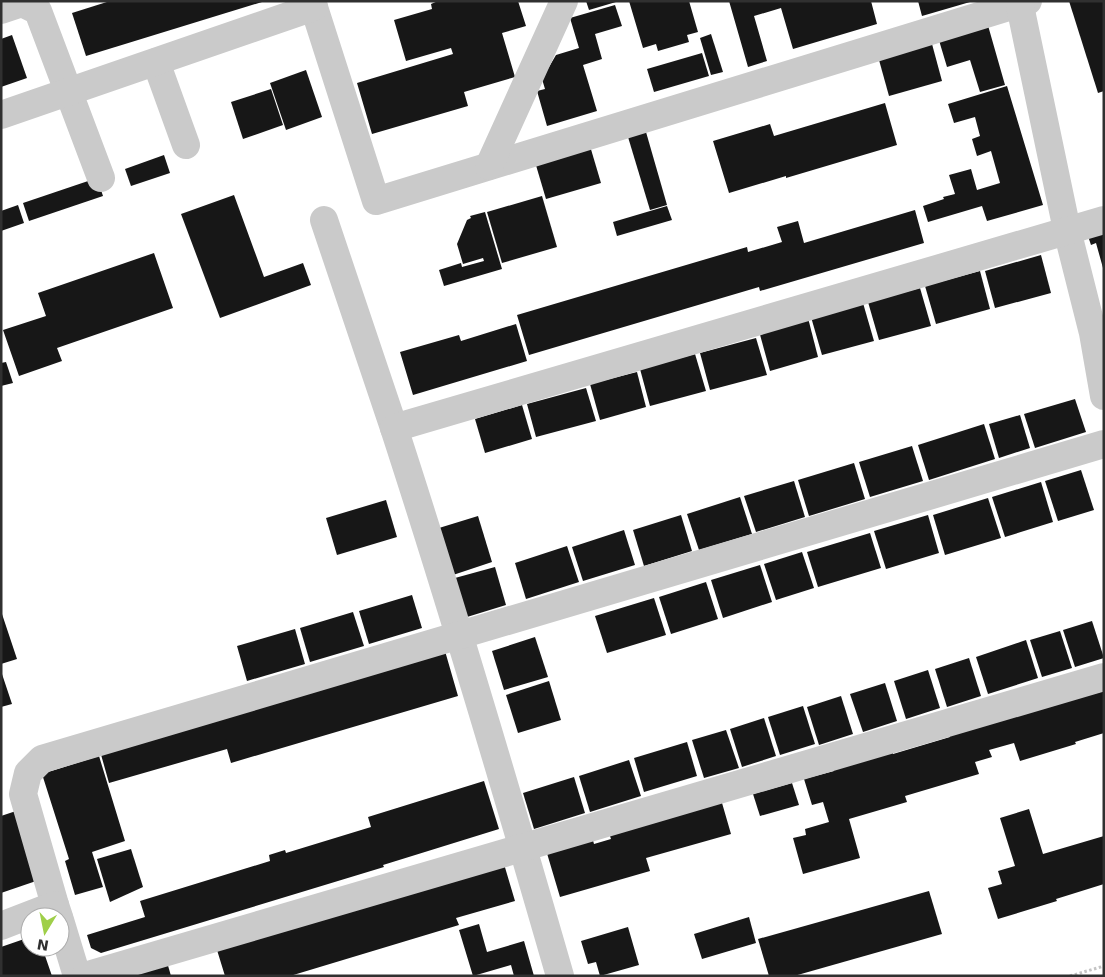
<svg xmlns="http://www.w3.org/2000/svg" width="1105" height="977" viewBox="0 0 1105 977" font-family="'DejaVu Sans',sans-serif">
  <rect width="100%" height="100%" fill="#fff"/>
  <g fill="#171717">
    <path d="M 110,1 L 262,1 L 262,2 L 86,56 L 72,13 Z"/>
    <path d="M 438,1 L 518,1 L 526,26 L 502,33 L 515,77 L 464,92 L 468,106 L 372,134 L 357,83 L 453,54 L 451,48 L 406,61 L 394,20 L 432,9 L 431,4 Z"/>
    <path d="M 586,1 L 616,1 L 616,2 L 589,10 Z"/>
    <path d="M 629,1 L 689,1 L 698,32 L 687,35 L 689,42 L 658,51 L 656,44 L 643,48 Z"/>
    <path d="M 729,1 L 871,1 L 877,24 L 793,49 L 781,8 L 754,16 L 767,61 L 748,67 Z"/>
    <path d="M 918,1 L 970,1 L 970,2 L 922,16 Z"/>
    <path d="M 1069,1 L 1104,1 L 1104,91 L 1098,93 Z"/>
    <path d="M 615,5 L 622,26 L 595,34 L 602,59 L 583,65 L 597,111 L 547,126 L 537,91 L 545,89 L 542,79 L 556,55 L 579,48 L 570,18 Z"/>
    <path d="M 987,22 L 1005,85 L 980,92 L 970,60 L 947,67 L 938,37 Z"/>
    <path d="M 711,34 L 723,72 L 711,75 L 700,38 Z"/>
    <path d="M 12,35 L 27,78 L 1,87 L 1,39 Z"/>
    <path d="M 932,44 L 942,81 L 889,96 L 879,60 Z"/>
    <path d="M 702,53 L 709,76 L 654,92 L 647,69 Z"/>
    <path d="M 306,70 L 322,117 L 286,130 L 270,83 Z"/>
    <path d="M 1007,86 L 1043,205 L 987,221 L 982,206 L 928,222 L 923,206 L 944,199 L 943,197 L 955,194 L 949,175 L 971,169 L 977,190 L 1000,183 L 991,151 L 977,156 L 972,139 L 980,136 L 975,117 L 954,123 L 948,104 Z"/>
    <path d="M 271,89 L 283,125 L 243,139 L 231,102 Z"/>
    <path d="M 885,103 L 897,145 L 786,178 L 786,176 L 729,193 L 713,141 L 770,124 L 774,136 Z"/>
    <path d="M 646,132 L 667,205 L 650,210 L 628,137 Z"/>
    <path d="M 590,146 L 601,183 L 546,199 L 535,162 Z"/>
    <path d="M 164,155 L 170,173 L 131,186 L 125,169 Z"/>
    <path d="M 97,178 L 103,196 L 29,221 L 23,203 Z"/>
    <path d="M 234,195 L 264,277 L 303,263 L 311,285 L 220,318 L 181,214 Z"/>
    <path d="M 542,196 L 557,247 L 502,263 L 487,212 Z"/>
    <path d="M 18,205 L 24,223 L 1,231 L 1,211 Z"/>
    <path d="M 667,206 L 672,220 L 617,236 L 613,222 Z"/>
    <path d="M 915,210 L 924,243 L 760,291 L 759,287 L 529,355 L 517,315 L 747,247 L 748,252 L 782,242 L 777,227 L 798,221 L 804,243 Z"/>
    <path d="M 485,212 L 502,269 L 444,286 L 439,270 L 461,263 L 462,267 L 484,261 L 483,258 L 463,264 L 457,244 L 467,220 L 471,218 L 470,216 Z"/>
    <path d="M 1104,225 L 1104,268 L 1103,268 L 1096,243 L 1091,245 L 1086,230 Z"/>
    <path d="M 154,253 L 173,308 L 57,348 L 62,361 L 19,376 L 3,330 L 46,316 L 38,293 Z"/>
    <path d="M 1041,255 L 1051,293 L 995,308 L 985,271 Z"/>
    <path d="M 980,271 L 990,309 L 936,324 L 925,286 Z"/>
    <path d="M 920,288 L 931,326 L 879,340 L 868,302 Z"/>
    <path d="M 863,303 L 874,341 L 822,355 L 811,317 Z"/>
    <path d="M 808,318 L 818,357 L 770,371 L 759,331 Z"/>
    <path d="M 516,324 L 527,361 L 413,395 L 400,352 L 459,335 L 461,341 Z"/>
    <path d="M 756,338 L 767,375 L 710,390 L 700,353 Z"/>
    <path d="M 695,354 L 706,391 L 650,406 L 640,369 Z"/>
    <path d="M 6,362 L 13,383 L 1,386 L 1,363 Z"/>
    <path d="M 637,372 L 646,407 L 600,420 L 590,384 Z"/>
    <path d="M 586,388 L 596,421 L 536,437 L 527,404 Z"/>
    <path d="M 1075,399 L 1086,432 L 1035,448 L 1024,414 Z"/>
    <path d="M 522,405 L 532,439 L 485,453 L 475,419 Z"/>
    <path d="M 1020,415 L 1030,448 L 999,458 L 989,424 Z"/>
    <path d="M 984,424 L 995,459 L 929,480 L 918,445 Z"/>
    <path d="M 912,446 L 923,481 L 870,497 L 859,462 Z"/>
    <path d="M 854,463 L 865,499 L 809,516 L 798,480 Z"/>
    <path d="M 1081,470 L 1094,510 L 1058,521 L 1045,481 Z"/>
    <path d="M 794,481 L 805,517 L 756,532 L 744,496 Z"/>
    <path d="M 1041,482 L 1053,522 L 1005,537 L 992,497 Z"/>
    <path d="M 740,497 L 752,534 L 699,550 L 687,514 Z"/>
    <path d="M 988,498 L 1001,538 L 945,555 L 933,515 Z"/>
    <path d="M 386,500 L 397,537 L 337,555 L 326,518 Z"/>
    <path d="M 681,515 L 692,551 L 644,566 L 633,530 Z"/>
    <path d="M 928,515 L 939,553 L 886,569 L 874,531 Z"/>
    <path d="M 478,516 L 492,562 L 453,575 L 439,528 Z"/>
    <path d="M 624,530 L 635,565 L 583,581 L 572,547 Z"/>
    <path d="M 870,533 L 881,568 L 818,587 L 807,552 Z"/>
    <path d="M 567,546 L 579,582 L 526,599 L 515,563 Z"/>
    <path d="M 802,552 L 814,588 L 776,600 L 764,564 Z"/>
    <path d="M 760,565 L 772,602 L 723,618 L 711,580 Z"/>
    <path d="M 495,567 L 506,605 L 467,617 L 455,578 Z"/>
    <path d="M 706,582 L 718,619 L 671,634 L 659,597 Z"/>
    <path d="M 412,595 L 422,628 L 369,644 L 359,611 Z"/>
    <path d="M 654,598 L 666,635 L 607,653 L 595,616 Z"/>
    <path d="M 1,611 L 17,659 L 1,664 Z"/>
    <path d="M 353,612 L 364,646 L 310,662 L 300,628 Z"/>
    <path d="M 1092,621 L 1104,658 L 1075,667 L 1063,630 Z"/>
    <path d="M 295,629 L 305,664 L 247,681 L 237,646 Z"/>
    <path d="M 1060,631 L 1072,668 L 1042,677 L 1030,640 Z"/>
    <path d="M 535,637 L 548,677 L 504,690 L 492,651 Z"/>
    <path d="M 1026,640 L 1038,678 L 988,694 L 976,657 Z"/>
    <path d="M 445,651 L 458,696 L 231,763 L 227,749 L 109,783 L 100,751 Z"/>
    <path d="M 969,658 L 981,696 L 947,707 L 935,669 Z"/>
    <path d="M 928,670 L 940,708 L 906,719 L 894,681 Z"/>
    <path d="M 1,671 L 12,704 L 1,707 Z"/>
    <path d="M 549,681 L 561,720 L 518,733 L 506,695 Z"/>
    <path d="M 885,683 L 897,721 L 863,732 L 850,694 Z"/>
    <path d="M 1104,691 L 1104,733 L 1075,742 L 1076,744 L 1020,761 L 1014,743 L 989,750 L 992,757 L 975,762 L 979,774 L 905,796 L 907,802 L 849,819 L 860,858 L 803,874 L 793,838 L 806,835 L 805,829 L 829,822 L 823,802 L 812,805 L 804,779 L 834,771 L 833,767 L 892,750 L 893,754 L 950,737 L 949,733 Z"/>
    <path d="M 841,696 L 853,734 L 819,745 L 807,707 Z"/>
    <path d="M 803,706 L 815,744 L 780,755 L 768,717 Z"/>
    <path d="M 764,718 L 776,756 L 742,767 L 730,729 Z"/>
    <path d="M 726,730 L 739,768 L 704,778 L 692,740 Z"/>
    <path d="M 687,742 L 697,776 L 644,792 L 634,758 Z"/>
    <path d="M 99,756 L 125,841 L 92,852 L 103,887 L 75,895 L 65,861 L 69,859 L 42,774 Z"/>
    <path d="M 629,760 L 641,796 L 590,812 L 579,776 Z"/>
    <path d="M 574,777 L 585,813 L 534,829 L 523,793 Z"/>
    <path d="M 484,781 L 499,829 L 383,865 L 384,867 L 101,953 L 91,948 L 87,935 L 145,917 L 140,901 L 270,861 L 269,855 L 285,850 L 286,853 L 371,827 L 368,817 Z"/>
    <path d="M 792,783 L 799,805 L 760,816 L 753,794 Z"/>
    <path d="M 720,796 L 731,834 L 646,858 L 650,871 L 560,897 L 546,850 L 592,837 L 594,844 L 611,839 L 608,830 Z"/>
    <path d="M 1029,809 L 1043,854 L 1104,836 L 1104,884 L 1056,899 L 1057,901 L 998,919 L 988,888 L 1002,884 L 998,871 L 1015,866 L 1000,818 Z"/>
    <path d="M 16,811 L 39,880 L 1,893 L 1,816 Z"/>
    <path d="M 131,849 L 143,887 L 110,902 L 97,859 Z"/>
    <path d="M 504,864 L 515,901 L 456,918 L 459,925 L 290,976 L 225,976 L 217,950 Z"/>
    <path d="M 929,891 L 942,934 L 794,976 L 769,976 L 758,939 Z"/>
    <path d="M 749,917 L 756,943 L 702,959 L 694,934 Z"/>
    <path d="M 479,924 L 487,952 L 524,941 L 534,976 L 514,976 L 511,965 L 473,976 L 459,930 Z"/>
    <path d="M 628,927 L 639,965 L 600,976 L 596,962 L 588,964 L 581,941 Z"/>
    <path d="M 30,937 L 30,947 L 42,947 L 52,976 L 1,976 L 1,947 Z"/>
    <path d="M 167,962 L 171,976 L 123,976 Z"/>
  </g>
  <g fill="none" stroke-linecap="round" stroke-linejoin="round">
    <path stroke="#c4c4c4" stroke-width="3" stroke-dasharray="2.5 2.5" stroke-linecap="butt" d="M 1070,976 L 1104,966"/>
    <g stroke="#cacaca" stroke-width="28">
      <path d="M 312,1 L 376,201 L 1028,1"/>
      <path d="M 1019,1 L 1067,230 L 1093,333 L 1104,396"/>
      <path d="M 1,10 L 22,3 L 38,11 L 101,178"/>
      <path d="M 156,62 L 186,145"/>
      <path d="M 1,115 L 314,7"/>
      <path d="M 489,166 L 564,1"/>
      <path d="M 324,220 C 347,289 371,358 394,428 C 453,609 507,792 560,976"/>
      <path d="M 394,428 L 1104,220"/>
      <path d="M 55,905 L 23,794 L 28,773 L 42,759 L 1104,444"/>
      <path d="M 60,920 L 77,976"/>
      <path d="M 1,926 L 55,905 L 59,917"/>
      <path d="M 85,976 L 1104,677"/>
    </g>
  </g>
  <rect width="1105" height="977" fill="none" stroke="#303030" stroke-width="5"/>
  <g transform="translate(45 932) rotate(190)"><circle r="24" fill="#ffffff" stroke="#acacac"/>
  <path d="M0-4L9 19L0 12L-9 19Z" fill="#9fcf49"/>
  <text y="-8" font-size="14" font-weight="bold" text-anchor="middle" fill="#303030">N</text>
  </g>
</svg>
